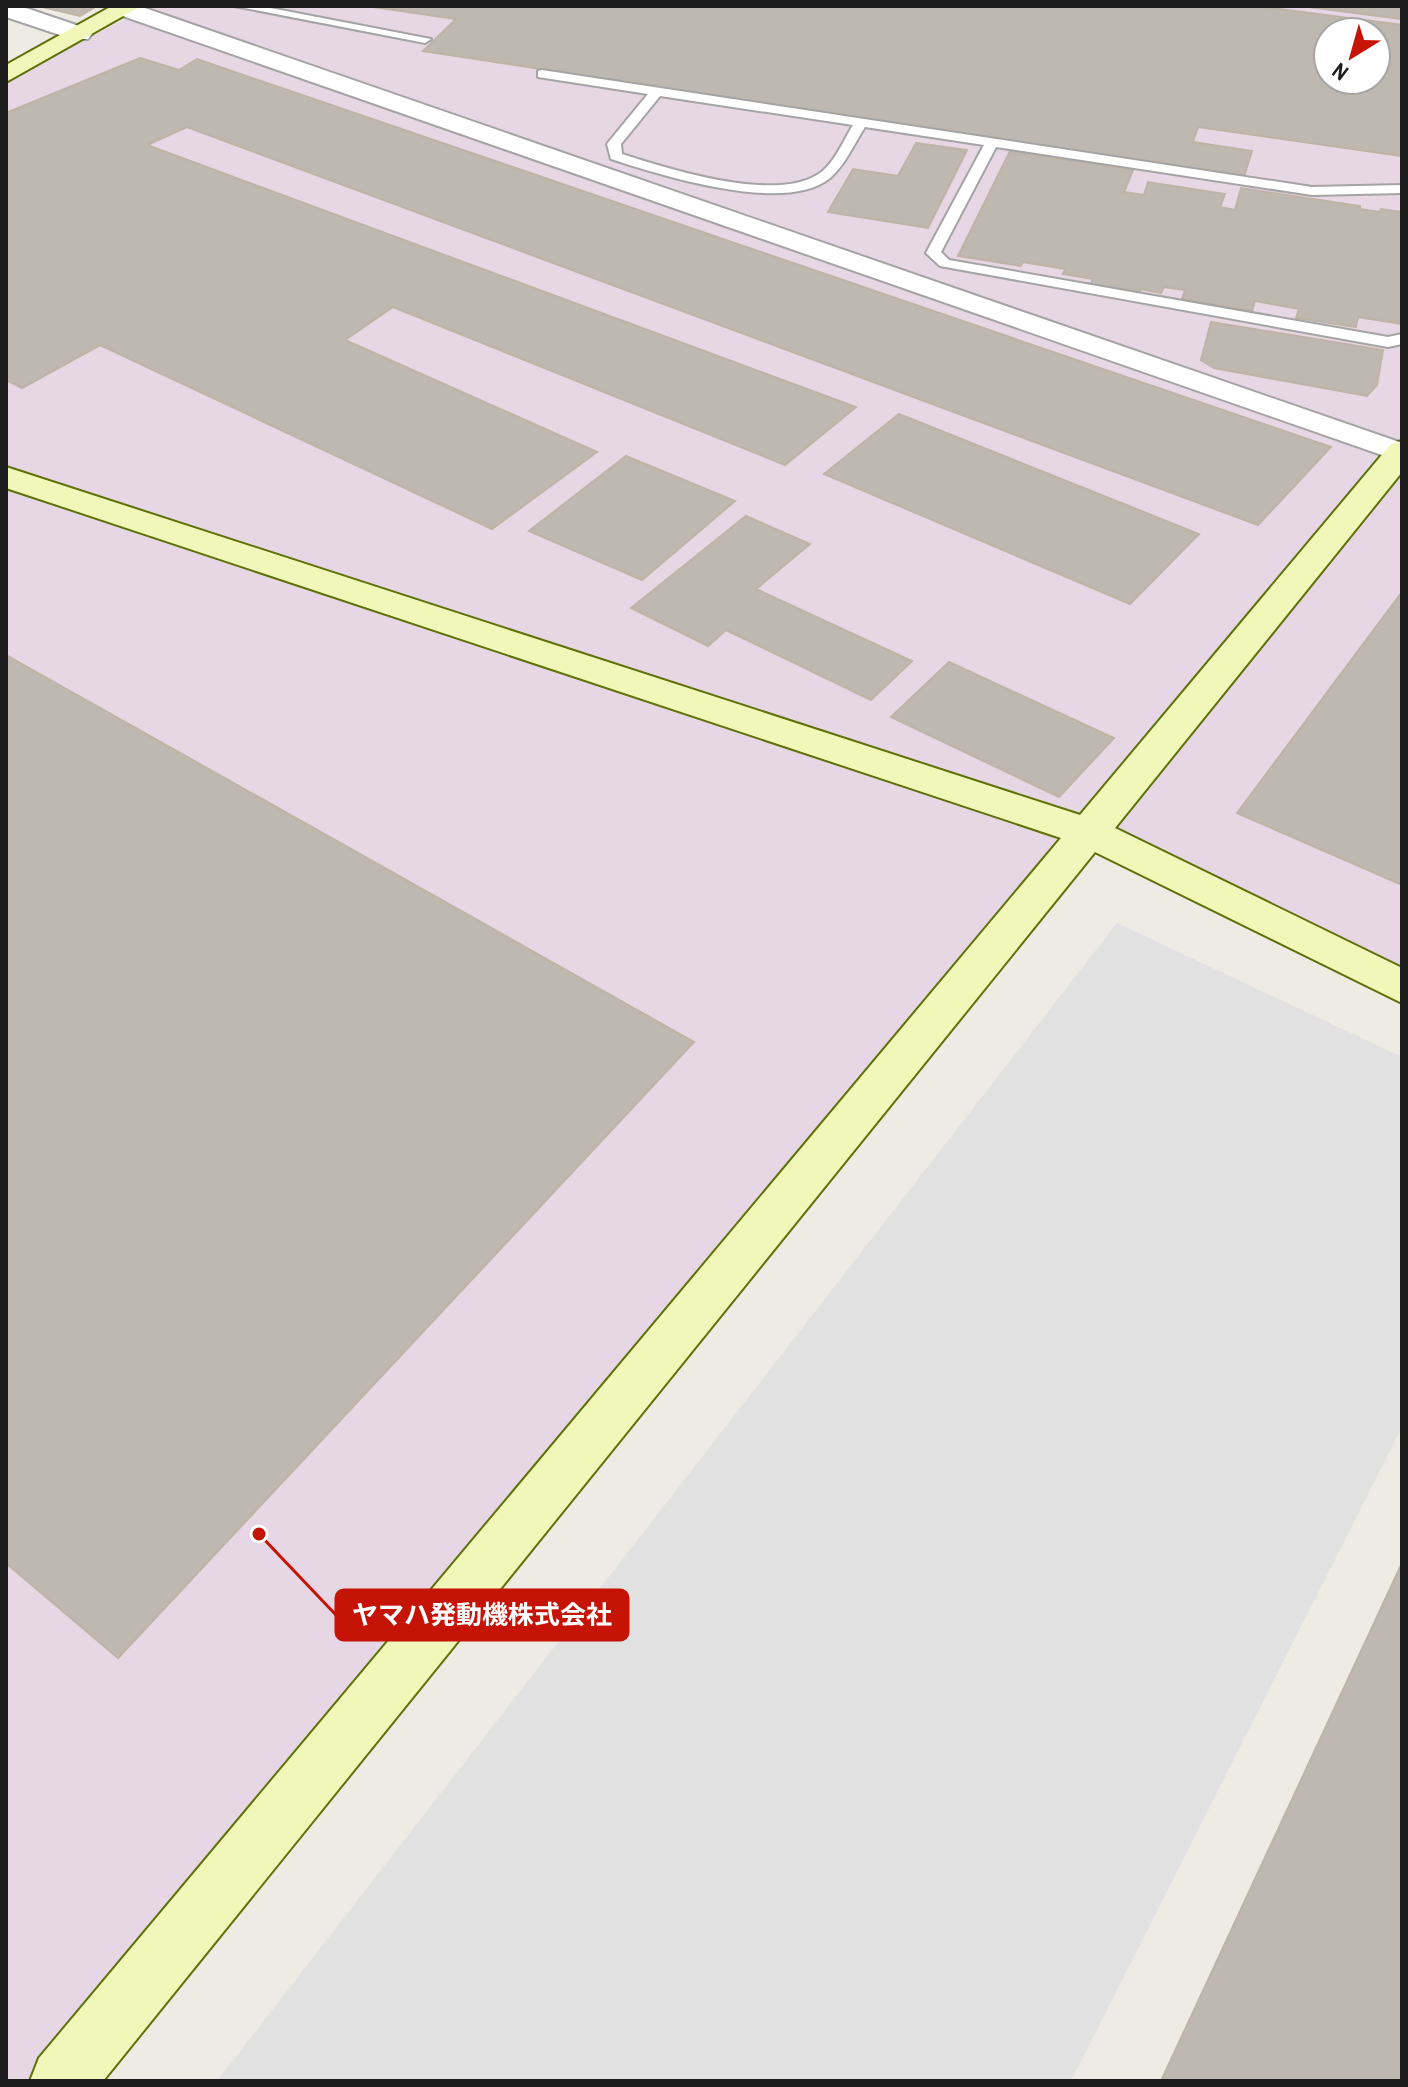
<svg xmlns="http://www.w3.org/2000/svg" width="1408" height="2087" viewBox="0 0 1408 2087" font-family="'Archivo Narrow','Noto Sans JP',sans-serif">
  <rect width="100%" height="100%" fill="#eeebe4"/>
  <path fill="#e7d6e3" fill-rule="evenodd" d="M 150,6 L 1402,6 L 1402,987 L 1088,833 L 61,2081 L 6,2081 L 6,81 ZM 1328,32 L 1376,32 L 1376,80 L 1328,80 Z"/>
  <path fill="#e1e1e1" d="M 1117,923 L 1402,1057 L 1402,1427 L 1071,2081 L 217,2081 Z"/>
  <g fill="#bfb8b0" stroke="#bfb3a6" stroke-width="2" fill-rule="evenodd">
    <path d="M 38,6 L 97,6 L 80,16 Z"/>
    <path d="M 366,6 L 1257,6 L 1402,25 L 1402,156 L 1198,127 L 1193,142 L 1252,151 L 1244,177 L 423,51 L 456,19 ZM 1328,32 L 1376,32 L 1376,80 L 1328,80 Z"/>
    <path d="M 1301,6 L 1402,6 L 1402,19 Z"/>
    <path d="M 140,58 L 179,70 L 197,59 L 1331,447 L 1258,525 L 187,127 L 147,145 L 856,407 L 785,465 L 393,307 L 345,340 L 597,452 L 492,529 L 100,345 L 22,388 L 6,380 L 6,113 Z"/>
    <path d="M 916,143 L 967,150 L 928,228 L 828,212 L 853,169 L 898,176 Z"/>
    <path d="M 1010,151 L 1133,170 L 1124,192 L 1144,195 L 1148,182 L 1225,194 L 1220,207 L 1235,210 L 1241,188 L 1360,206 L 1360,209 L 1380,212 L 1381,209 L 1402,212 L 1402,324 L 1358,317 L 1356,327 L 1296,318 L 1299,309 L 1255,301 L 1252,311 L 1182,299 L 1185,290 L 1164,287 L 1161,293 L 1141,289 L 1139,294 L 1079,284 L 1091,283 L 1093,279 L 1063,274 L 1065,269 L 1023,262 L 1021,266 L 958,256 Z"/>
    <path d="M 1211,322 L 1383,350 L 1377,385 L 1367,396 L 1214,368 L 1201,360 Z"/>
    <path d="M 899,414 L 1199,534 L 1130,604 L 824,474 Z"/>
    <path d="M 626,456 L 735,501 L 642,580 L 529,531 Z"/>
    <path d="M 746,516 L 810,544 L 756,589 L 912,661 L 871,700 L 726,630 L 708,646 L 631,608 Z"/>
    <path d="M 1402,592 L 1402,885 L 1237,813 Z"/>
    <path d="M 6,655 L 694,1042 L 118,1658 L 6,1563 Z"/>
    <path d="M 949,662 L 1114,738 L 1059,797 L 891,717 Z"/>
    <path d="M 1402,1563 L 1402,2081 L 1161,2081 Z"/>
  </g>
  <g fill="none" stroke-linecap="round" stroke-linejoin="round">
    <defs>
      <g id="lane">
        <path d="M 234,6 L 260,6 L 431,39 L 425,43 Z"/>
        <path d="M 542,70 L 1312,187 L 1402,185 L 1402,193 L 1312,195 L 996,147 L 941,252 L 949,260 L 1388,337 L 1402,334 L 1402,344 L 1388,347 L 940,266 L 926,253 L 984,145 L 865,127 C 854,144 845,165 830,178 C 786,215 660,175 611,159 L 607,144 L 648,94 L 538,77 L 538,71 ZM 660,96 L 853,125 C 843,141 834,165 817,175 C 773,202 668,169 622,154 L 621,144 Z"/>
      </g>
      <g id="street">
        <path d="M 6,6 L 20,6 L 88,29 L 92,34 L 88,39 L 72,39 L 6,17 Z"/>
        <path d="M 115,6 L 139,6 L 1402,443 L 1402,462 L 117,14 Z"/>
      </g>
      <g id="secondary">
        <path d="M 112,6 L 141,6 L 6,82 L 6,65 Z"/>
        <path d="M 1402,441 L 1402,472 L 1115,828 L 1402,968 L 1402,1003 L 1095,852 L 103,2081 L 30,2081 L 39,2058 L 1061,838 L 6,488 L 6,467 L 1080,815 L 1391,444 Z"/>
      </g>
    </defs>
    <use href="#lane" stroke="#a4a4a4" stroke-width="4"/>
    <use href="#street" stroke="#a4a4a4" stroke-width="4"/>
    <use href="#secondary" stroke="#5e7108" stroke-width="4"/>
    <use href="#lane" fill="#fff" fill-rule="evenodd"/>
    <use href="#street" fill="#fff" fill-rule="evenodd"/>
    <use href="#secondary" fill="#f0f7b8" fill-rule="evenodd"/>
  </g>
  <path fill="none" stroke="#c51306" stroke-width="3" d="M259 1534L336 1615"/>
  <circle fill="#c51306" stroke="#fff" stroke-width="3" cx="259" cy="1534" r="8"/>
  <rect fill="#c51306" stroke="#c51306" stroke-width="3" x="336" y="1590" width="292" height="50" rx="8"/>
  <g font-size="26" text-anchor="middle" font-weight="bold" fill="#fff">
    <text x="482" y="1624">ヤマハ発動機株式会社</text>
  </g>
  <rect width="1408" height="2087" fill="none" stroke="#1d1d1d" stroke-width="16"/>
  <g transform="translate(1352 56) rotate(217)"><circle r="38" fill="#ffffff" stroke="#a5a5a5" stroke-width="2"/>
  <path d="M0-6L14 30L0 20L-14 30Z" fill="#c51306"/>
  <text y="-12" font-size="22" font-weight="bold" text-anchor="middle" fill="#1d1d1d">N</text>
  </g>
</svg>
